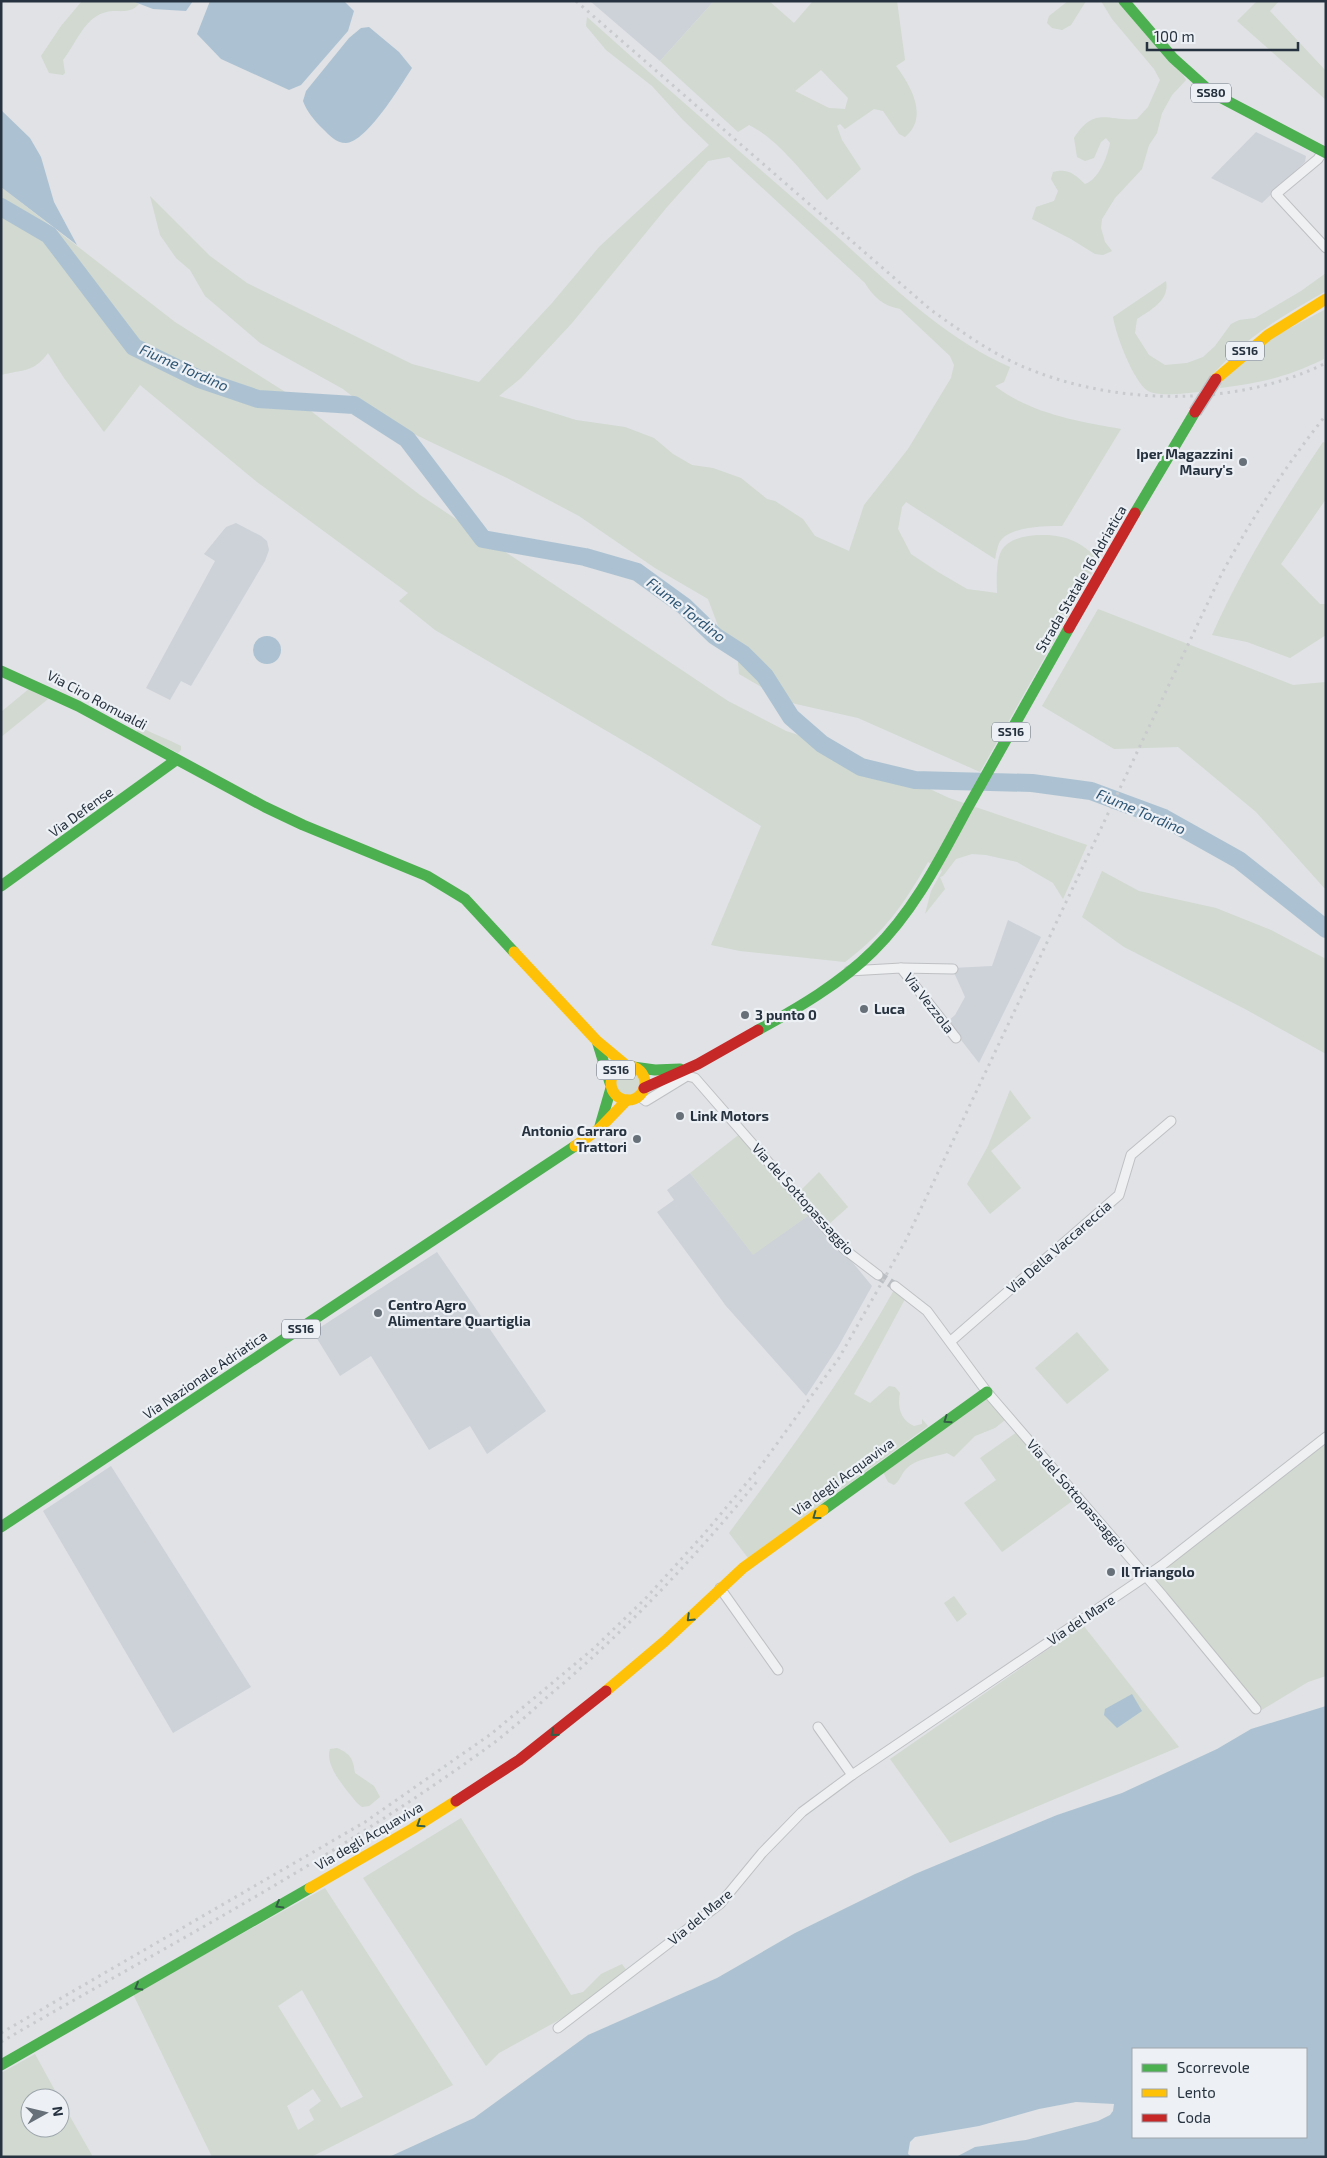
<svg xmlns="http://www.w3.org/2000/svg" width="1327" height="2158" viewBox="0 0 1327 2158" font-family="'Exo 2',sans-serif">
  <rect width="100%" height="100%" fill="#e0e2e5"/>
  <g fill="#cdd2d9">
    <path d="M 590,1 L 714,1 L 660,61 Z"/>
    <path d="M 1256,132 L 1306,156 L 1305,162 L 1262,203 L 1211,178 Z"/>
    <path d="M 236,523 L 261,536 L 267,541 L 269,550 L 265,561 L 191,686 L 181,681 L 170,700 L 146,688 L 215,561 L 204,554 L 226,527 Z"/>
    <path d="M 1008,920 L 1041,937 L 979,1063 L 947,1022 L 955,1015 L 965,997 L 952,968 L 992,966 Z"/>
    <path d="M 690,1173 L 753,1254 L 812,1213 L 872,1286 L 838,1347 L 806,1396 L 726,1306 L 657,1212 L 674,1200 L 667,1190 Z"/>
    <path d="M 437,1252 L 546,1411 L 487,1454 L 470,1426 L 429,1450 L 371,1356 L 340,1376 L 313,1332 Z"/>
    <path d="M 111,1466 L 251,1687 L 173,1733 L 43,1511 Z"/>
  </g>
  <g fill="#d1d9d0" fill-rule="evenodd">
    <path d="M 82,1 L 132,1 L 139,4 C 128,16 117,8 103,13 C 84,19 75,45 63,60 L 65,73 L 63,75 L 49,73 L 41,56 L 61,26 Z"/>
    <path d="M 714,1 L 769,1 L 794,23 L 813,1 L 897,1 L 905,60 L 896,66 C 911,86 929,117 905,137 L 899,134 L 883,111 L 874,109 L 845,129 L 840,124 L 837,126 L 842,140 L 861,169 L 827,200 C 805,176 778,139 749,125 L 738,132 L 660,61 ZM 821,70 L 848,98 L 845,109 L 829,108 L 795,91 Z"/>
    <path d="M 1068,1 L 1086,1 L 1071,25 L 1062,30 L 1052,28 L 1047,23 L 1049,16 Z"/>
    <path d="M 1101,1 L 1124,1 L 1173,58 L 1186,80 L 1172,95 L 1162,113 L 1157,133 L 1149,145 L 1142,169 L 1115,198 L 1102,219 L 1101,228 L 1105,242 L 1112,251 L 1103,255 L 1095,254 L 1071,239 L 1032,219 L 1036,207 L 1054,201 L 1058,191 L 1051,179 L 1053,172 C 1068,168 1074,174 1085,184 C 1099,179 1107,158 1110,143 L 1106,138 L 1101,142 L 1094,158 L 1085,161 L 1077,157 L 1074,138 C 1095,105 1108,122 1137,119 L 1148,107 L 1160,80 L 1154,69 L 1112,19 Z"/>
    <path d="M 1257,1 L 1279,1 L 1270,11 L 1326,71 L 1326,100 L 1237,21 Z"/>
    <path d="M 587,17 C 665,87 745,156 824,225 C 882,276 939,336 1010,367 L 1004,382 L 995,386 C 1029,413 1079,422 1121,429 L 1062,526 C 1045,526 1008,526 999,543 C 997,548 996,554 995,559 L 906,502 L 902,507 L 898,529 L 911,554 L 938,572 L 967,589 L 997,593 C 997,580 995,557 1004,547 C 1018,532 1054,533 1071,540 C 1081,543 1091,553 1100,559 L 980,772 L 858,718 L 787,702 L 739,674 L 736,640 L 720,631 L 708,599 L 655,568 L 579,516 L 507,478 L 380,418 L 343,389 L 260,343 L 205,296 L 190,270 L 176,258 L 160,235 L 150,196 L 210,256 L 247,283 L 412,364 L 479,382 L 552,303 L 599,247 L 709,145 L 683,120 L 652,86 L 606,50 L 586,26 ZM 729,157 L 865,283 C 873,297 884,306 900,309 L 950,356 L 954,365 L 951,378 L 908,449 L 864,505 L 849,551 L 815,536 L 803,519 L 775,501 L 767,499 L 741,478 L 713,468 L 692,465 L 673,454 L 654,438 L 625,427 L 576,420 L 499,396 L 521,378 L 572,323 L 667,207 L 708,161 Z"/>
    <path d="M 1,187 L 175,322 L 290,395 L 420,495 L 728,701 L 786,731 L 853,753 L 949,798 L 1087,845 L 1063,899 L 1053,883 L 1017,862 L 986,855 L 972,854 L 956,859 L 943,876 L 940,877 L 945,889 L 925,914 L 931,891 L 942,871 L 928,862 C 904,904 884,933 845,962 L 740,951 L 711,945 L 761,826 L 651,757 L 435,630 L 399,601 L 408,593 L 257,482 L 140,385 L 104,432 L 64,378 L 48,353 C 33,373 24,369 1,375 Z"/>
    <path d="M 1326,273 L 1326,291 C 1275,320 1234,344 1199,392 C 1187,393 1158,397 1148,391 C 1133,381 1116,335 1113,317 L 1166,281 C 1170,300 1151,310 1137,319 L 1135,333 L 1149,355 L 1165,365 L 1187,363 L 1203,357 L 1215,346 L 1231,324 L 1239,320 L 1255,318 L 1301,291 Z"/>
    <path d="M 1326,309 L 1324,359 C 1287,377 1261,383 1220,388 L 1222,380 L 1266,341 Z"/>
    <path d="M 1323,442 L 1326,443 L 1326,499 L 1281,564 L 1320,604 L 1326,604 L 1326,635 L 1290,658 L 1247,642 L 1212,635 C 1242,567 1282,503 1323,442 Z"/>
    <path d="M 1098,609 L 1293,685 L 1326,682 L 1326,890 L 1256,812 L 1178,747 L 1114,749 L 1042,706 Z"/>
    <path d="M 30,688 L 48,699 L 1,737 L 1,712 Z"/>
    <path d="M 142,728 C 155,735 168,739 181,746 L 181,750 L 178,753 L 137,732 L 138,729 Z"/>
    <path d="M 1102,871 L 1139,891 L 1216,908 L 1271,930 L 1326,959 L 1326,1054 L 1245,1009 L 1124,947 L 1082,917 Z"/>
    <circle cx="628" cy="1083" r="13"/>
    <path d="M 1010,1090 L 1031,1118 L 991,1151 L 1021,1188 L 990,1214 L 967,1184 L 988,1146 Z"/>
    <path d="M 741,1133 L 812,1213 L 753,1255 L 690,1173 Z"/>
    <path d="M 819,1172 L 848,1207 L 829,1224 L 801,1190 Z"/>
    <path d="M 894,1290 L 905,1299 L 854,1394 L 870,1403 L 889,1386 L 895,1387 L 900,1393 C 897,1406 900,1420 914,1426 L 922,1424 L 922,1419 L 928,1426 L 748,1558 L 729,1533 C 788,1453 845,1377 894,1290 Z"/>
    <path d="M 1077,1332 L 1109,1370 L 1067,1404 L 1035,1368 Z"/>
    <path d="M 985,1397 L 1005,1420 L 995,1428 L 975,1436 L 954,1457 L 947,1453 C 934,1457 915,1459 906,1469 C 901,1474 900,1481 894,1485 L 888,1482 L 883,1472 Z"/>
    <path d="M 1017,1432 L 1075,1499 L 1002,1552 L 964,1503 L 996,1480 L 980,1458 Z"/>
    <path d="M 1326,1442 L 1326,1676 L 1308,1682 L 1260,1711 L 1152,1577 Z"/>
    <path d="M 954,1596 L 967,1614 L 957,1622 L 944,1603 Z"/>
    <path d="M 1083,1625 L 1179,1747 L 950,1843 L 890,1759 Z"/>
    <path d="M 337,1748 C 351,1754 353,1759 355,1773 L 374,1786 L 380,1797 L 369,1806 L 362,1807 L 357,1803 C 347,1790 324,1766 330,1749 Z"/>
    <path d="M 461,1818 L 571,1995 L 583,1992 L 601,1974 L 622,1964 L 629,1974 L 579,2009 L 499,2053 L 486,2066 L 363,1878 Z"/>
    <path d="M 325,1888 L 453,2085 L 311,2157 L 212,2157 L 133,1994 ZM 302,1990 L 363,2097 L 341,2108 L 278,2006 ZM 313,2089 L 321,2101 L 309,2110 L 314,2120 L 298,2130 L 287,2106 Z"/>
    <path d="M 35,2054 L 59,2098 L 30,2098 L 30,2128 L 60,2128 L 60,2099 L 93,2157 L 1,2157 L 1,2073 Z"/>
  </g>
  <g fill="#acc2d2" fill-rule="evenodd">
    <path d="M 132,1 L 193,1 L 186,11 L 153,9 Z"/>
    <path d="M 210,1 L 344,1 L 354,11 L 348,31 L 301,85 L 289,90 L 221,59 L 197,34 Z"/>
    <path d="M 369,27 L 399,52 L 412,68 C 401,85 367,142 346,143 C 336,143 329,135 323,129 C 314,120 307,112 303,101 L 306,91 L 349,38 L 361,28 Z"/>
    <path d="M 1,110 L 30,138 L 41,157 L 54,202 L 77,245 L 1,187 Z"/>
    <circle cx="267" cy="650" r="14"/>
    <path d="M 1132,1694 L 1142,1711 L 1117,1728 L 1104,1715 L 1105,1709 Z"/>
    <path d="M 1326,1706 L 1326,2157 L 389,2157 L 474,2118 L 588,2035 L 717,1978 L 795,1933 L 915,1874 L 1057,1815 L 1122,1793 L 1217,1749 L 1251,1729 ZM 1133,2049 L 1306,2049 L 1306,2137 L 1133,2137 Z"/>
  </g>
  <path fill="#e0e2e5" d="M 1076,2102 L 1114,2104 L 1113,2111 L 1110,2115 L 1098,2121 L 1026,2140 L 975,2147 L 956,2157 L 912,2157 L 908,2154 L 910,2142 L 915,2137 L 979,2126 L 1039,2109 Z"/>
  <g fill="none" stroke-linecap="round" stroke-linejoin="round">
    <path stroke="#acc2d2" stroke-width="18" d="M 1,207 L 49,235 L 134,347 L 199,379 L 258,399 L 354,405 L 407,439 L 483,539 L 585,557 L 637,572 L 684,606 L 715,636 L 743,654 L 765,676 L 791,717 L 822,744 L 861,767 L 915,780 L 1032,783 L 1091,791 L 1164,818 L 1239,860 L 1326,929"/>
    <path stroke="#bbbfc4" stroke-width="9" stroke-dasharray="9 4.5" stroke-linecap="butt" d="M 878,1275 L 895,1286"/>
    <defs>
      <g id="street">
        <path d="M 1323,151 L 1318,159 L 1276,194 L 1326,248"/>
        <path d="M 901,968 L 953,969"/>
        <path d="M 849,971 L 901,968 L 956,1038"/>
        <path d="M 639,1096 L 646,1101 L 687,1076 L 695,1078 L 844,1249 L 878,1275"/>
        <path d="M 895,1286 L 927,1311 L 987,1392 L 1163,1596 L 1256,1709"/>
        <path d="M 951,1341 L 1119,1195 L 1131,1155 L 1171,1121"/>
        <path d="M 720,1588 L 778,1670"/>
        <path d="M 818,1727 L 852,1775"/>
        <path d="M 558,2028 L 720,1904 L 762,1853 L 802,1812 L 852,1775 L 1161,1566 L 1326,1437"/>
      </g>
    </defs>
    <use href="#street" stroke="#bec0c3" stroke-width="11"/>
    <use href="#street" stroke="#eff0f2" stroke-width="9"/>
    <g stroke="#4caf50" stroke-width="11">
      <path d="M 1124,1 L 1173,58 L 1212,93 L 1326,153"/>
      <path d="M 1135,513 L 1195,412"/>
      <path d="M 1,671 L 78,706 L 265,807 L 303,825 L 427,876 L 465,899 L 514,952"/>
      <path d="M 1,886 L 176,760"/>
      <path d="M 758,1030 C 798,1008 841,983 873,951 C 914,911 940,859 967,809 C 1001,749 1035,688 1069,628"/>
      <path d="M 598,1044 L 610,1083"/>
      <path d="M 633,1067 L 655,1070 L 680,1069"/>
      <path d="M 600,1126 L 611,1088"/>
      <path d="M 823,1510 L 987,1392"/>
      <path d="M 1,1527 L 575,1146"/>
      <path d="M 1,2065 L 310,1888"/>
    </g>
    <g stroke="#ffc107" stroke-width="11">
      <path d="M 1216,379 L 1268,335 L 1326,299"/>
      <path d="M 514,952 L 597,1041 L 627,1066"/>
      <circle cx="628" cy="1083" r="17"/>
      <path d="M 575,1146 L 599,1129 L 627,1100"/>
      <path d="M 606,1691 L 665,1641 L 743,1568 L 823,1510"/>
      <path d="M 310,1888 L 412,1829 L 456,1801"/>
    </g>
    <g stroke="#c62828" stroke-width="11">
      <path d="M 1069,628 L 1135,513"/>
      <path d="M 644,1088 L 698,1064 L 758,1030"/>
      <path d="M 456,1801 L 519,1760 L 606,1691"/>
    </g>
    <g stroke="#c8cacd" stroke-width="3" stroke-dasharray="2.5 5" stroke-linecap="butt">
      <path d="M 576,1 L 931,310 C 958,329 985,349 1015,363 C 1108,406 1233,409 1326,363"/>
      <path d="M 1,2033 L 365,1822 L 491,1734 L 593,1649 L 645,1599 L 704,1534 L 760,1467 L 839,1358 L 906,1240 L 1221,575 C 1252,518 1286,465 1326,415"/>
      <path d="M 1,2042 C 168,1945 340,1856 495,1742 C 513,1728 530,1713 546,1698 C 625,1632 694,1559 759,1479"/>
    </g>
    <defs>
      <path id="jam-bridge" d="M 1195,412 L 1216,379"/>
    </defs>
    <use href="#jam-bridge" stroke="#bcbfc3" stroke-width="14" stroke-linecap="butt"/>
    <use href="#jam-bridge" stroke="#c62828" stroke-width="11"/>
  </g>
  <defs><path id="oneway-chevron" d="M-2-3.5L2.5 0L-2 3.5" fill="none" stroke-width="1.6" stroke-linecap="round" stroke-linejoin="round" transform="scale(1.25)"/></defs>
  <g stroke="#335e45">
    <use href="#oneway-chevron" transform="translate(947 1420) rotate(145)"/>
    <use href="#oneway-chevron" transform="translate(816 1516) rotate(144)"/>
    <use href="#oneway-chevron" transform="translate(690 1618) rotate(136)"/>
    <use href="#oneway-chevron" transform="translate(554 1733) rotate(141)"/>
    <use href="#oneway-chevron" transform="translate(420 1824) rotate(147)"/>
    <use href="#oneway-chevron" transform="translate(279 1905) rotate(150)"/>
    <use href="#oneway-chevron" transform="translate(138 1987) rotate(150)"/>
  </g>
  <g fill="#677079" stroke="#edf1f5" stroke-width="2">
    <circle cx="1243" cy="462" r="5"/>
    <circle cx="864" cy="1009" r="5"/>
    <circle cx="745" cy="1015" r="5"/>
    <circle cx="680" cy="1116" r="5"/>
    <circle cx="637" cy="1139" r="5"/>
    <circle cx="378" cy="1313" r="5"/>
    <circle cx="1111" cy="1572" r="5"/>
  </g>
  <g text-anchor="middle" stroke-width="4.5" stroke-linejoin="round" paint-order="stroke">
    <g fill="#edf1f5" stroke="#626b76" stroke-width="1">
      <rect x="1191" y="83.5" width="40" height="19" rx="4"/>
      <rect x="1226" y="341.5" width="38" height="19" rx="4"/>
      <rect x="992" y="722.5" width="38" height="19" rx="4"/>
      <rect x="597" y="1060.5" width="38" height="19" rx="4"/>
      <rect x="282" y="1319.5" width="38" height="19" rx="4"/>
    </g>
    <g font-size="12" font-weight="bold" fill="#26323f">
      <text x="1211" y="97">SS80</text>
      <text x="1245" y="355">SS16</text>
      <text x="1011" y="736">SS16</text>
      <text x="616" y="1074">SS16</text>
      <text x="301" y="1333">SS16</text>
    </g>
    <g font-size="14" font-weight="bold" fill="#26323f" stroke="#edf1f5" text-anchor="start">
      <text x="1233" y="459" text-anchor="end">Iper Magazzini<tspan x="1233" dy="16">Maury's</tspan></text>
      <text x="874" y="1014">Luca</text>
      <text x="755" y="1020">3 punto 0</text>
      <text x="690" y="1121">Link Motors</text>
      <text x="627" y="1136" text-anchor="end">Antonio Carraro<tspan x="627" dy="16">Trattori</tspan></text>
      <text x="388" y="1310">Centro Agro<tspan x="388" dy="16">Alimentare Quartiglia</tspan></text>
      <text x="1121" y="1577">Il Triangolo</text>
    </g>
    <g font-size="14" fill="#26323f" stroke="#edf1f5">
      <text transform="translate(1081 579) rotate(-60)" y="5">Strada Statale 16 Adriatica</text>
      <text transform="translate(97 700) rotate(28)" y="5">Via Ciro Romualdi</text>
      <text transform="translate(81 812) rotate(-36)" y="5">Via Defense</text>
      <text transform="translate(929 1003) rotate(52)" y="5">Via Vezzola</text>
      <text transform="translate(803 1199) rotate(48)" y="5">Via del Sottopassaggio</text>
      <text transform="translate(1059 1247) rotate(-41)" y="5">Via Della Vaccareccia</text>
      <text transform="translate(205 1375) rotate(-34)" y="5">Via Nazionale Adriatica</text>
      <text transform="translate(843 1477) rotate(-36)" y="5">Via degli Acquaviva</text>
      <text transform="translate(1077 1496) rotate(49)" y="5">Via del Sottopassaggio</text>
      <text transform="translate(1081 1620) rotate(-34)" y="5">Via del Mare</text>
      <text transform="translate(369 1836) rotate(-30)" y="5">Via degli Acquaviva</text>
      <text transform="translate(700 1917) rotate(-40)" y="5">Via del Mare</text>
    </g>
    <g font-size="15" font-style="italic" fill="#2e5574" stroke="#edf1f5">
      <text transform="translate(184 368) rotate(24)" y="5">Fiume Tordino</text>
      <text transform="translate(686 610) rotate(38)" y="5">Fiume Tordino</text>
      <text transform="translate(1141 812) rotate(23)" y="5">Fiume Tordino</text>
    </g>
  </g>
  <rect width="1327" height="2158" fill="none" stroke="#26323f" stroke-width="5"/>
  <rect x="1132" y="2048" width="175" height="90" fill="#edf1f5" stroke="#9da5ac"/>
  <rect x="1142" y="2064" width="25" height="8" fill="#4caf50" stroke="#9da5ac"/>
  <text x="1177" y="2073" font-size="15" fill="#26323f">Scorrevole</text>
  <rect x="1142" y="2089" width="25" height="8" fill="#ffc107" stroke="#9da5ac"/>
  <text x="1177" y="2098" font-size="15" fill="#26323f">Lento</text>
  <rect x="1142" y="2114" width="25" height="8" fill="#c62828" stroke="#9da5ac"/>
  <text x="1177" y="2123" font-size="15" fill="#26323f">Coda</text>
  <g transform="translate(45 2113) rotate(82)"><circle r="24" fill="#edf1f5" stroke="#9da5ac"/>
  <path d="M0-4L9 19L0 12L-9 19Z" fill="#677079"/>
  <text y="-8" font-size="14" font-weight="bold" text-anchor="middle" fill="#26323f">N</text>
  </g>
  <path d="M1147 42v8h151v-8" fill="none" stroke="#26323f" stroke-width="2.5"/>
  <text x="1154" y="42" font-size="15" fill="#26323f" stroke="#edf1f5" stroke-width="4" paint-order="stroke">100 m</text>
</svg>
